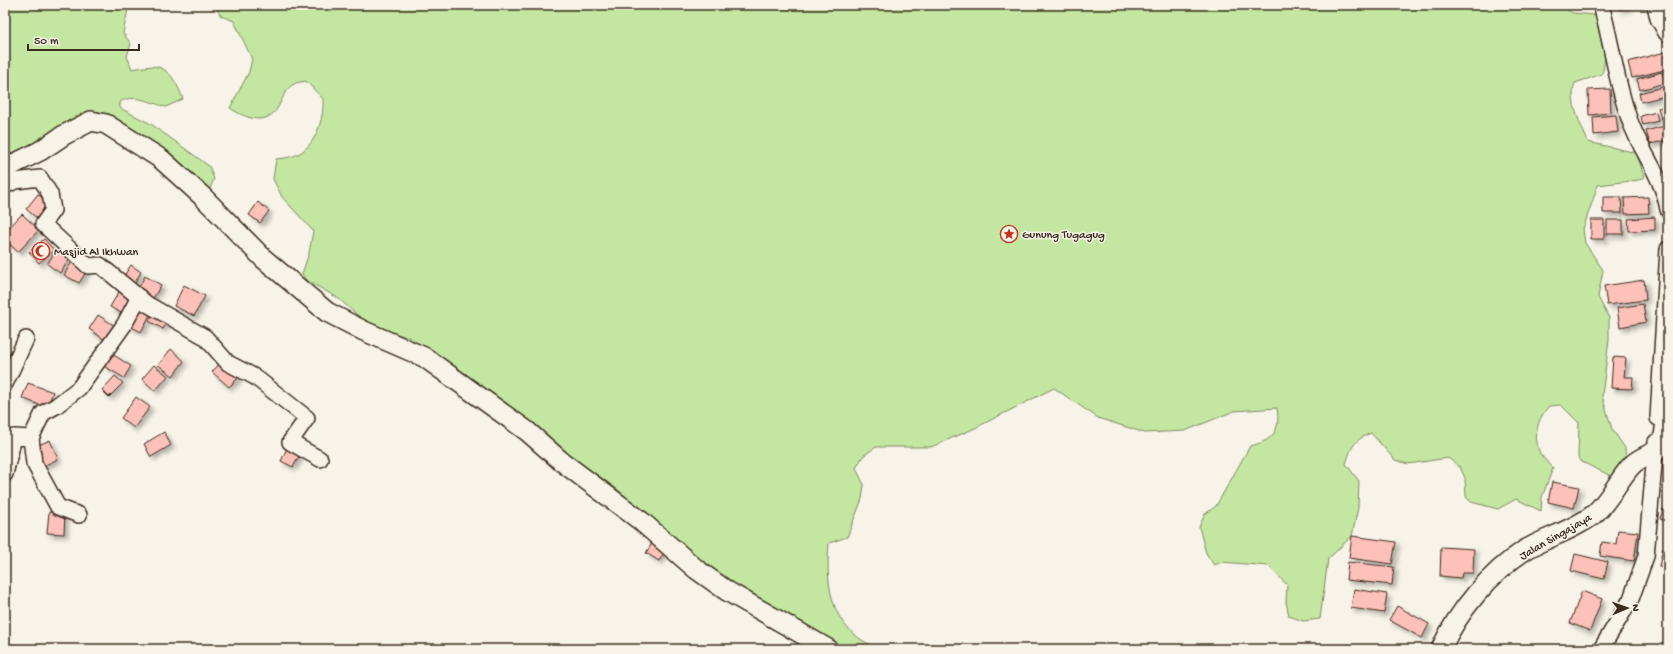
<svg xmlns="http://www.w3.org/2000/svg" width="1673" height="654" viewBox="0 0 1673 654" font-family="'Gochi Hand',sans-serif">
  <defs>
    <filter id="shadow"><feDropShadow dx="3.5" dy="3.5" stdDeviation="2" flood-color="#0004"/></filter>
  </defs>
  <rect width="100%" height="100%" fill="#f7f3e8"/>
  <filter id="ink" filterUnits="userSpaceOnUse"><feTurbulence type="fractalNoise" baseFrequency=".025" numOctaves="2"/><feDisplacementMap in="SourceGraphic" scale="8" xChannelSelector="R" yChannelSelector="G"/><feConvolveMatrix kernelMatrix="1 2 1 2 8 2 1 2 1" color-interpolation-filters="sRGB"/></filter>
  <g filter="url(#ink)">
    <g fill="#c3e7a1" stroke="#7f8860">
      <path d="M 5,5 L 129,5 L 123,33 L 131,44 L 127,56 L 132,69 C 140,68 150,65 158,67 C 171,70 179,88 183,99 L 166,107 C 152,103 133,93 120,102 L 120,108 L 151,124 L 209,166 L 214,179 L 208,193 L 98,117 L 48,137 L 5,156 Z"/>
      <path d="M 214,5 L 1558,5 L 1573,13 L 1594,15 C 1602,33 1608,55 1602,74 L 1575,83 C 1568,102 1581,124 1588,142 L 1637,153 L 1644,177 L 1639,180 L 1598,185 L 1583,229 L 1585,243 L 1603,270 L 1598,297 L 1609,318 L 1609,340 L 1602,396 L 1612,429 L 1625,448 L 1626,463 L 1613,477 L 1582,462 L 1578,457 L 1579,423 L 1561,405 L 1549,406 C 1538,419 1533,433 1539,451 C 1541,457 1549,463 1553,468 L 1542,497 L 1541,511 L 1516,499 L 1498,509 L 1471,502 L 1466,497 L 1465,478 L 1460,467 L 1448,458 L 1408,464 L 1395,460 L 1371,433 C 1354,440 1351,447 1346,464 L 1359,481 L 1358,508 L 1352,536 L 1328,559 L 1320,619 L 1303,621 L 1289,616 L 1286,602 L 1287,585 L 1269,566 L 1222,562 L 1214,565 L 1206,553 L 1199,527 L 1205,514 L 1216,506 L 1250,446 C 1272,441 1281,432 1277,408 L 1234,411 L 1185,431 L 1145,433 L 1098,418 L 1054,388 L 973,429 L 931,447 L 876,447 L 863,456 L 856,468 L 864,485 L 862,499 L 847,537 L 829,543 C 825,589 832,635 883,649 L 795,649 L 797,645 L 798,623 L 707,569 L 617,489 L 443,365 L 411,338 L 386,331 L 364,321 L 338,298 L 306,280 L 302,274 L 309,253 L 313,231 L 282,197 L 273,179 L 276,159 C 286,158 295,157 303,151 C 318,139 324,116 323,99 L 306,81 C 302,82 297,82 294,84 C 285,88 283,99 278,107 C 267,127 245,118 230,108 L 249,72 L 252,59 L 234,21 L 221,16 Z"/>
    </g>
    <g fill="#fdc1b9" stroke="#3b2a1e" filter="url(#shadow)">
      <path d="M 1618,5 L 1629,5 L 1630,7 L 1619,9 Z"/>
      <path d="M 1665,52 L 1668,69 L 1632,78 L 1628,62 Z"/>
      <path d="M 1662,72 L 1665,83 L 1640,90 L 1637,79 Z"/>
      <path d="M 1663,87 L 1665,96 L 1641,102 L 1639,93 Z"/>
      <path d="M 1610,89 L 1611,113 L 1589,115 L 1588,90 Z"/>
      <path d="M 1668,105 L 1668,117 L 1661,119 L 1658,108 Z"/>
      <path d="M 1656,112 L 1658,121 L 1643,125 L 1641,116 Z"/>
      <path d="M 1616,115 L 1618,132 L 1594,135 L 1593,117 Z"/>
      <path d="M 1668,125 L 1668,140 L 1650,144 L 1646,131 Z"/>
      <path d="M 38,194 L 50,204 L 38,219 L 26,209 Z"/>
      <path d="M 1603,197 L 1621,197 L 1622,213 L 1603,213 Z"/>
      <path d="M 1648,197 L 1649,213 L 1625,214 L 1624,198 Z"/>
      <path d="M 258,202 L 269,211 L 260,223 L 249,215 Z"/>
      <path d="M 22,214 L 39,230 L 18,252 L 5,240 L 5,232 Z"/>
      <path d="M 1655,217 L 1655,230 L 1629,231 L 1628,219 Z"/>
      <rect x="1591" y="220" width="13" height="19"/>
      <rect x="1607" y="220" width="16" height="14"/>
      <path d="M 44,239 L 54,250 L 39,263 L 29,252 Z"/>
      <path d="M 58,248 L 71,257 L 60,273 L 47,264 Z"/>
      <path d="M 73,260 L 88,269 L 79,283 L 64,275 Z"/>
      <path d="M 131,265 L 141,272 L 133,286 L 122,279 Z"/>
      <path d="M 145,276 L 161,285 L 152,300 L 137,291 Z"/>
      <path d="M 1644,280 L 1646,300 L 1607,305 L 1604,286 Z"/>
      <path d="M 184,285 L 205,296 L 194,316 L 174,306 Z"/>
      <path d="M 121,288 L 132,294 L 121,313 L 110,307 Z"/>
      <path d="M 138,304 L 152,311 L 141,332 L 128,325 Z"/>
      <path d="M 1643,304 L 1646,322 L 1620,327 L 1617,308 Z"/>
      <path d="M 154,311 L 168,319 L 163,329 L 149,321 Z"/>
      <path d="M 98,315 L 115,326 L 105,340 L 89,329 Z"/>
      <path d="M 171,349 L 184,361 L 173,376 L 158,365 Z"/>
      <path d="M 112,354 L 131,366 L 124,378 L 104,366 Z"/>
      <path d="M 1613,357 L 1626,358 L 1624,377 L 1633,377 L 1632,389 L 1611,388 Z"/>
      <path d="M 222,361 L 239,377 L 229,387 L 212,372 Z"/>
      <path d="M 154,365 L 168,376 L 155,391 L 142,379 Z"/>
      <path d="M 115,376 L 123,383 L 109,397 L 102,390 Z"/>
      <path d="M 28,383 L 53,392 L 47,408 L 22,398 Z"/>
      <path d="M 136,397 L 150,407 L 134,428 L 121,418 Z"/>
      <path d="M 164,432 L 171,445 L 151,457 L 144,444 Z"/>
      <path d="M 50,440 L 58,459 L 43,466 L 34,447 Z"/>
      <path d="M 288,446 L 301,453 L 293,467 L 281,461 Z"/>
      <path d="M 1552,482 L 1579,487 L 1574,508 L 1548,502 Z"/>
      <path d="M 1663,509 L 1668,510 L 1668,521 L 1660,519 Z"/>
      <path d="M 49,512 L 65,513 L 64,534 L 47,533 Z"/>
      <path d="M 1618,530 L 1638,532 L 1634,561 L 1600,556 L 1602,542 L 1616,544 Z"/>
      <path d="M 1352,536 L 1396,542 L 1392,564 L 1349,558 Z"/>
      <path d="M 655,538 L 668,546 L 659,561 L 646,553 Z"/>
      <path d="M 1441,547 L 1474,549 L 1473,573 L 1462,573 L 1461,578 L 1440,576 Z"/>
      <path d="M 1663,548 L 1668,550 L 1668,568 L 1659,566 Z"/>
      <path d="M 1575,554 L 1608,562 L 1604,579 L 1571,571 Z"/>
      <path d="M 1348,562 L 1394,567 L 1392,585 L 1346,580 Z"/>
      <path d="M 1354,589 L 1387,594 L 1384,613 L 1351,608 Z"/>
      <path d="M 1582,591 L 1602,599 L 1590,631 L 1570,623 Z"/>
      <path d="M 1397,606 L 1429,624 L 1422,638 L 1389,620 Z"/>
    </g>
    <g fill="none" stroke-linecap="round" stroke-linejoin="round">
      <defs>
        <g id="minor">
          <path d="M 1601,5 C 1612,43 1616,84 1630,121 C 1641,152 1663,177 1668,210"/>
          <path d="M 5,186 L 15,181 L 40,178 L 50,194 L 53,210 L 43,224 L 88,266 L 100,265 L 147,304 L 205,337 L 228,363 L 255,377 L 307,418 L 290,442 L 320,459"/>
          <path d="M 5,384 L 26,339"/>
          <path d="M 1658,418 L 1668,249"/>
          <path d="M 5,474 L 14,437 L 31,438"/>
          <path d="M 79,515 L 58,507 L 34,463 L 31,438 L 43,413 L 56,406 L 79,388 L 124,325 L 139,297"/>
          <path d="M 1601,649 L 1631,599 L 1646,556 L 1656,442"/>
        </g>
        <g id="tertiary">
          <path d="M 1657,5 L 1660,18 L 1668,32"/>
          <path d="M 5,166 L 10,166 L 40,151 L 64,135 L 91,121 L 106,124 L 161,159 L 202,196 L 264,259 L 327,312 L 364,331 L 424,357 L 527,431 L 561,461 L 641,521 L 696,569 L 727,591 L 828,649"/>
          <path d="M 1441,649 C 1458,611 1490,573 1525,550 C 1547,537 1572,531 1593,515 C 1609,502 1618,480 1632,465 C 1641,456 1654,454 1663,446 L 1668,402"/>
        </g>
      </defs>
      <use href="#minor" stroke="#3b2a1e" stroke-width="18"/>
      <use href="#tertiary" stroke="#3b2a1e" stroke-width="22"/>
      <use href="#minor" stroke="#f7f3e8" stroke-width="15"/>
      <use href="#tertiary" stroke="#f7f3e8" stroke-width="19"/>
    </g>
  </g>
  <defs>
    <symbol id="sight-ring" viewBox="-11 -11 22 22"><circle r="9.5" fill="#f7f3e8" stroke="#c8321e" stroke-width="1.5"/><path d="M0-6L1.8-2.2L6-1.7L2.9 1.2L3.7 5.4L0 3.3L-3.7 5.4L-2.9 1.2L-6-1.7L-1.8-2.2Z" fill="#c8321e"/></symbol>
    <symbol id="mosque-ring" viewBox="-11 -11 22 22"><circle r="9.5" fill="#f7f3e8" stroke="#c8321e" stroke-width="1.5"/><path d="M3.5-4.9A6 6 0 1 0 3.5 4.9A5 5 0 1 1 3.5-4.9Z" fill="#c8321e"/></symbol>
  </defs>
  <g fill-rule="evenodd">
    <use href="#sight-ring" x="999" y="224" width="20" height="20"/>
    <use href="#mosque-ring" x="31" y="241" width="20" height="20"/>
  </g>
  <g text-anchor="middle" stroke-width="3" stroke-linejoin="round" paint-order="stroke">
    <g font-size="12" fill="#3b2a1e" stroke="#f7f3e8" text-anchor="start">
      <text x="1022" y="238">Gunung Tugagug</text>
      <text x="54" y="255">Masjid Al Ikhwan</text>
    </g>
    <g font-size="12" fill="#3b2a1e" stroke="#f7f3e8">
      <text transform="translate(1555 536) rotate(-30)" y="4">Jalan Singajaya</text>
    </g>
  </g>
  <rect width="1673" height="654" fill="none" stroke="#f7f3e8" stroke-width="20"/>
  <rect x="10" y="10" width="1653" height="634" fill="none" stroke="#3b2a1e" stroke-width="1.5" filter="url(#ink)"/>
  <g transform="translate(1627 608) rotate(88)" stroke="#f7f3e8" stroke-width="3" paint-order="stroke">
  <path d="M0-3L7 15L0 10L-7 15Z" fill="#3b2a1e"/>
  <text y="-6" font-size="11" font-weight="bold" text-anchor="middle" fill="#3b2a1e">N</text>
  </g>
  <path d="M28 44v6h111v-6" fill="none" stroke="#3b2a1e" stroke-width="2"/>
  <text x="34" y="44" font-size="12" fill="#3b2a1e" stroke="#f7f3e8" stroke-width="3" paint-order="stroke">50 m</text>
</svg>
